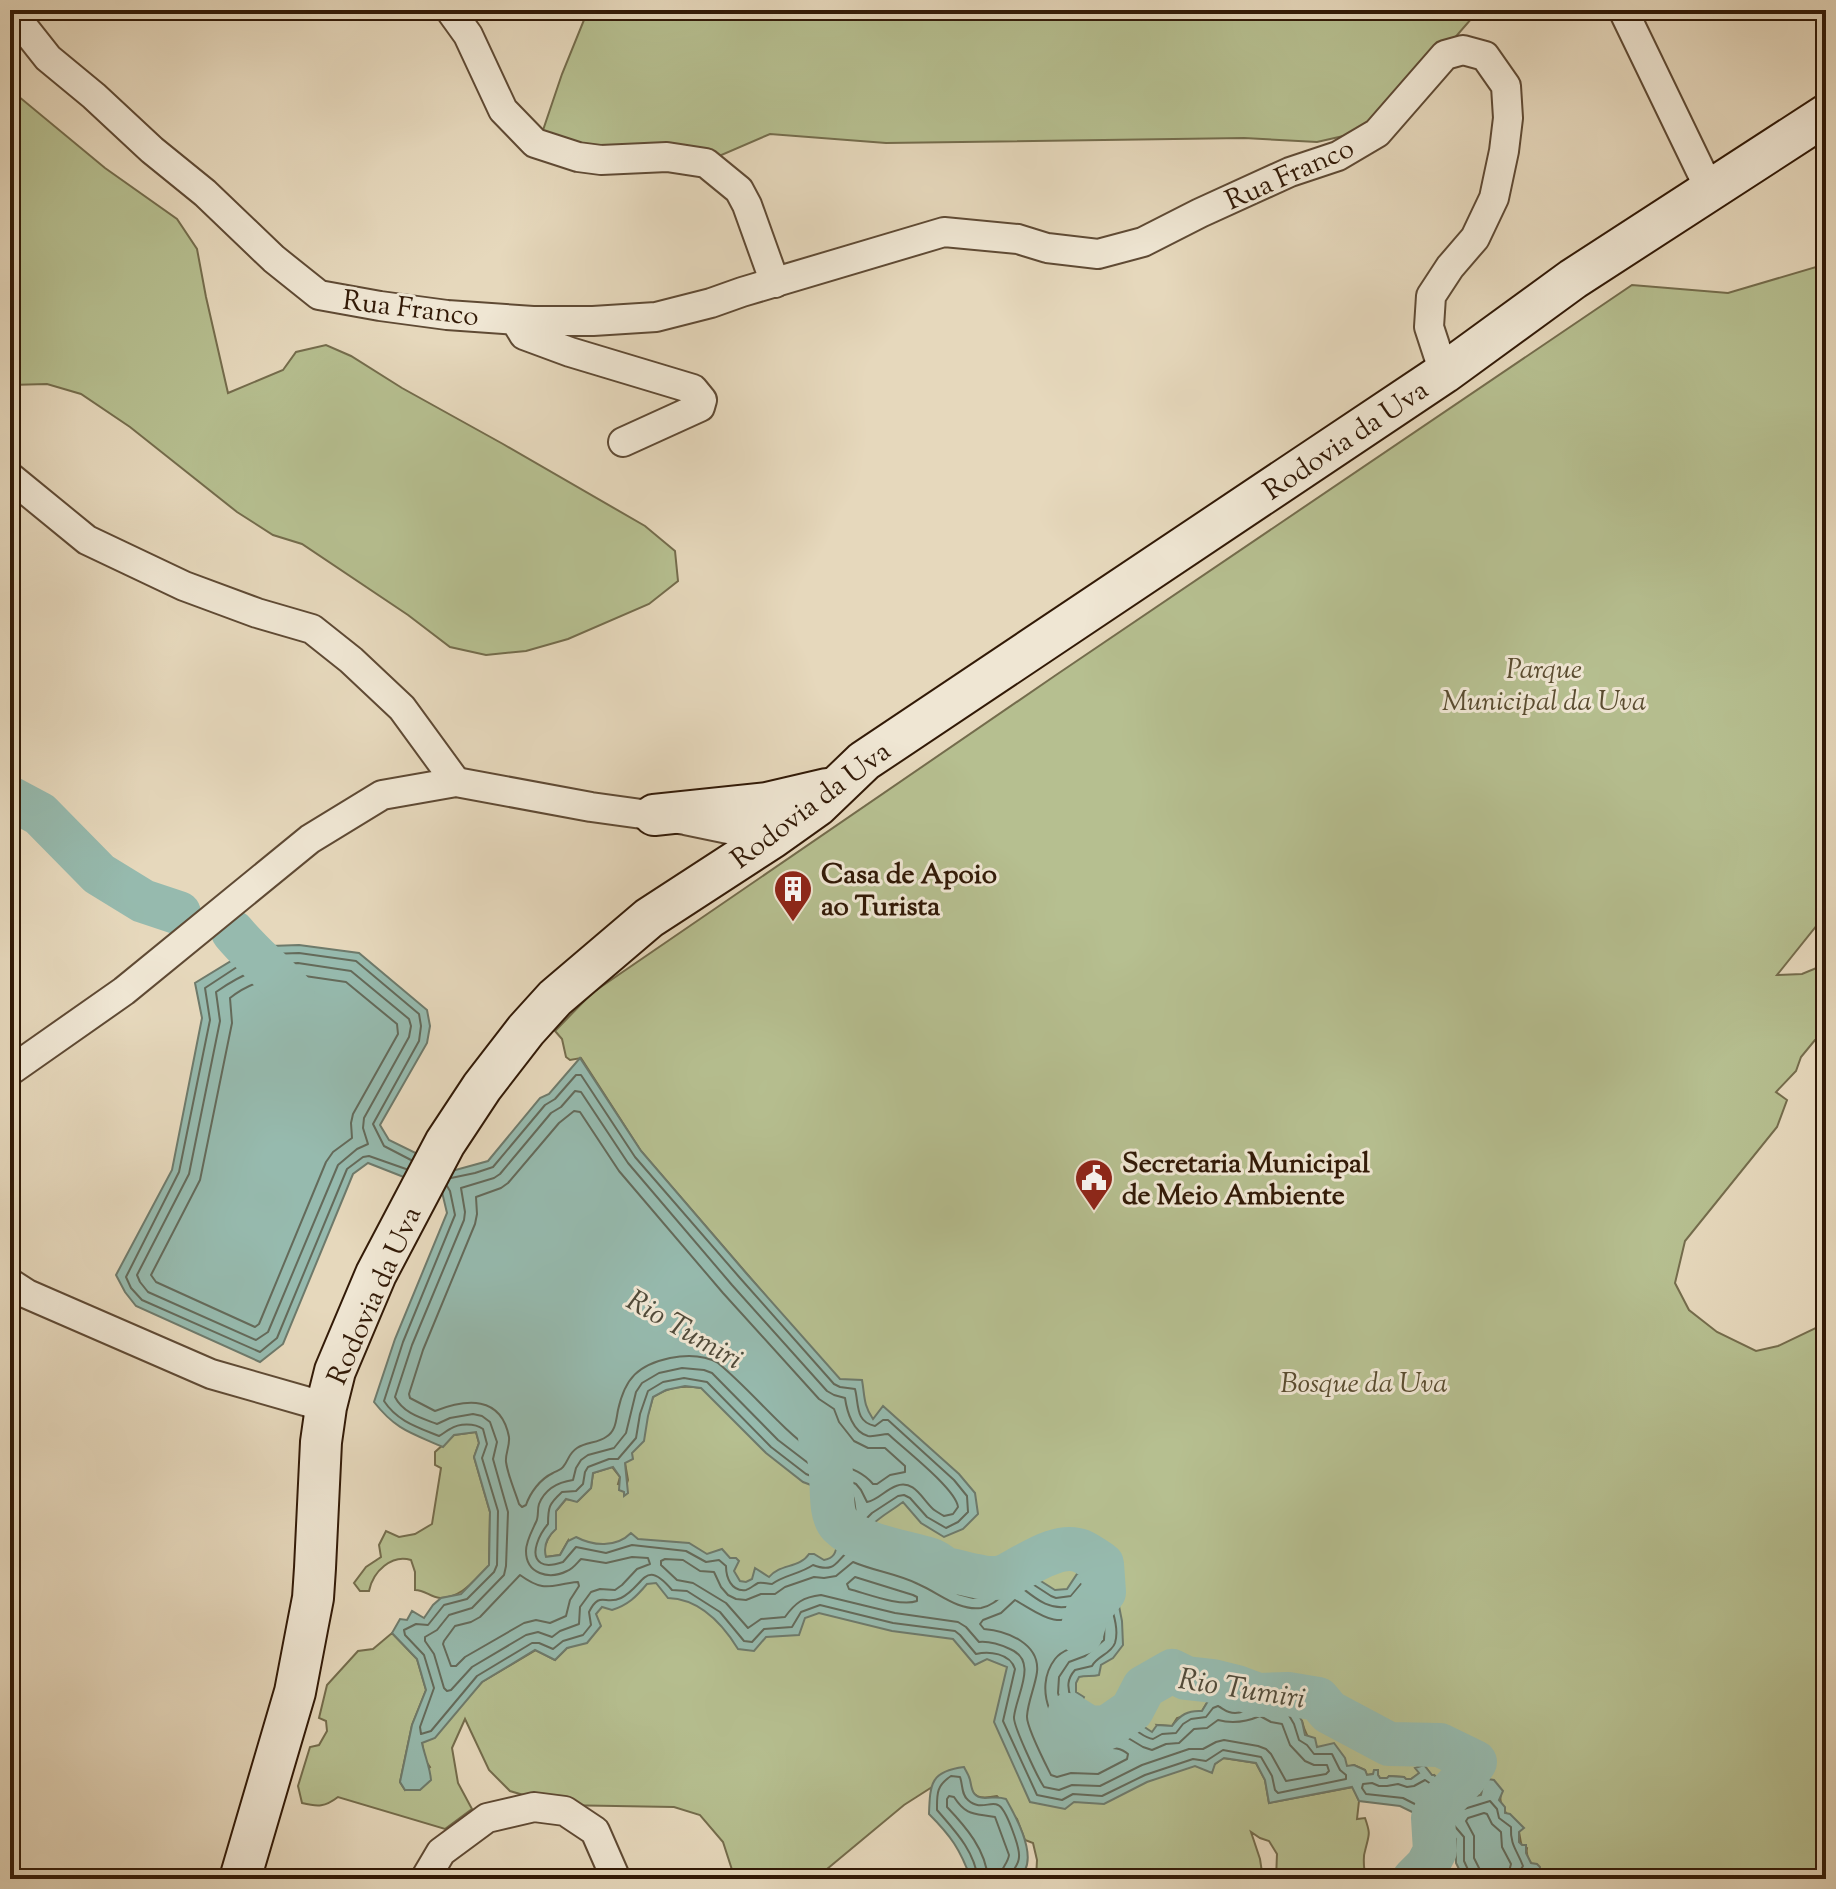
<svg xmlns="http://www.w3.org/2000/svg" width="1836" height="1889" viewBox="0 0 1836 1889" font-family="'Sorts Mill Goudy',serif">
  <rect width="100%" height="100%" fill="#e6d8bc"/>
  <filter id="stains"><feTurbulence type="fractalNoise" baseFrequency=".0025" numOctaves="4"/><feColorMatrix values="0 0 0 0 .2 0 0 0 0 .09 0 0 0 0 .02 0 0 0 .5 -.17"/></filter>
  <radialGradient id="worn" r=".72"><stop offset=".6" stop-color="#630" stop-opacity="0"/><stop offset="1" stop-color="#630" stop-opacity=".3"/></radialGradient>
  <g fill="#b6bf90" stroke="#746c4c" stroke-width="2">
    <path d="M 588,10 L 1479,10 L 1391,111 L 1361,132 L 1317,142 L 1244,138 L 886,143 L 770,134 L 696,166 L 537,148 L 562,74 Z"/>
    <path d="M 10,78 L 18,96 L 105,168 L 177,219 L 197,249 L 206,297 L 228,393 L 283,370 L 296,352 L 326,345 L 351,356 L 402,388 L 503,444 L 645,526 L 675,551 L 678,581 L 649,604 L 568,639 L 526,651 L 486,655 L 450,647 L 408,615 L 302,544 L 273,535 L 237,512 L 130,427 L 81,394 L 47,384 L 10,385 Z"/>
    <path d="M 1826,264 L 1826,914 L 1777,975 L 1802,974 L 1826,964 L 1826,1038 L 1815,1040 L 1801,1057 L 1796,1071 L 1776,1092 L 1787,1100 L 1777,1127 L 1685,1241 L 1675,1283 L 1689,1310 L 1717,1332 L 1756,1351 L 1778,1346 L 1826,1323 L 1826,1879 L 1522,1879 L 1530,1873 L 1539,1871 C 1532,1865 1525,1858 1527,1848 L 1522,1846 C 1520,1841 1520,1836 1519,1832 C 1514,1817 1497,1811 1501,1794 L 1482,1792 L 1481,1795 L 1471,1797 L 1462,1801 C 1454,1799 1446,1796 1442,1788 L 1444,1784 L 1434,1775 L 1432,1776 L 1424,1765 L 1416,1768 L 1420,1773 L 1411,1779 L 1406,1779 L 1404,1777 L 1389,1776 L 1388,1778 L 1380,1778 L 1378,1775 L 1378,1771 L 1373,1774 L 1367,1775 L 1365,1770 L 1354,1765 L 1347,1767 C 1325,1753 1308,1748 1302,1721 L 1267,1700 L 1249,1693 L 1245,1703 L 1231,1705 L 1222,1695 L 1208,1701 L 1202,1711 L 1177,1718 L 1172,1726 L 1157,1725 L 1195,1766 L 1215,1764 L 1223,1758 L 1256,1763 L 1265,1780 L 1269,1803 L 1353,1787 L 1359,1801 L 1357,1819 L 1365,1818 C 1371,1835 1369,1834 1365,1851 C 1362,1859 1365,1870 1365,1879 L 1276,1879 L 1277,1854 L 1269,1841 L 1260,1838 L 1251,1832 L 1260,1859 L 1263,1879 L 1036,1879 L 1037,1860 L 1033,1843 L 1025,1840 L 1017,1819 L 997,1796 C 982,1799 970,1799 970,1781 L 940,1782 L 904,1805 L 815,1879 L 735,1879 L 723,1842 L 700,1815 L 674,1807 L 557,1805 L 510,1791 L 489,1770 L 465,1719 L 452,1748 L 458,1783 L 472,1809 L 445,1829 L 338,1797 C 325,1807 318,1807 302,1803 L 298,1786 L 310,1747 L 319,1745 L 327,1731 L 326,1721 L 319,1718 L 327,1685 L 358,1651 L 373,1649 L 392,1633 L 417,1659 L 426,1690 L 412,1725 L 400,1782 L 405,1790 L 430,1767 L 425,1760 L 422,1743 L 456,1698 L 472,1693 L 482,1682 L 536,1650 L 555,1660 L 567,1648 L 580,1643 L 568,1541 L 560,1555 L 545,1557 C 543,1546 548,1536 556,1528 L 556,1511 L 566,1499 L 578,1501 L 591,1488 L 593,1473 L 612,1467 L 620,1477 L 618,1484 L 626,1486 L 628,1480 L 625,1463 C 639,1444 647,1420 653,1397 C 669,1387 683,1385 701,1388 L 766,1296 L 641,1151 L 581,1058 L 570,1060 L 566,1057 L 562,1039 L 555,1031 L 592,993 L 1056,675 L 1632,285 L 1728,293 Z"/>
    <path d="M 476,1432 L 479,1443 L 474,1457 L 490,1512 L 489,1566 C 474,1580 462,1598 440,1598 C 430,1597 425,1590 415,1590 L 415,1572 L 411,1560 C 392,1554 373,1571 369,1591 L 360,1591 L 354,1583 L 366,1567 L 381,1557 L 379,1545 L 386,1531 L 399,1537 L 415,1534 L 432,1524 L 441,1468 L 435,1465 L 435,1452 L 454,1435 Z"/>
  </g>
  <g fill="#96baae" stroke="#6e7a6b" stroke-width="2">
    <path d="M 299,945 L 359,953 L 427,1010 L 430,1026 L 427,1043 L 380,1125 L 389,1140 L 452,1171 L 488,1161 L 540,1098 L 549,1094 L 580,1058 L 641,1151 L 746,1273 L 840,1379 L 862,1380 C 865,1397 863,1404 873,1419 L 883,1406 L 959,1474 L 975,1493 L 978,1514 L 963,1529 L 944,1537 L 921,1523 L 903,1502 C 890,1512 877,1518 867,1530 L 851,1526 L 848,1518 L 846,1498 L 803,1482 L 766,1453 L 701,1388 L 685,1386 L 666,1390 L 653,1397 L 648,1416 L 644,1441 L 632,1453 L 633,1459 L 625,1463 L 628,1493 L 624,1496 L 624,1492 L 619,1490 L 620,1477 L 613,1467 L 593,1473 L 591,1488 L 577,1502 L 566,1499 L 556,1511 L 556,1529 C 548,1536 543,1546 546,1557 L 560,1555 L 568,1541 L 576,1537 C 593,1546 616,1548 631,1533 L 638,1539 L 689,1543 L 707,1554 L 722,1549 L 730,1558 L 736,1558 L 739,1561 L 734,1571 L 740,1581 L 746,1582 L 752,1579 L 755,1568 L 769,1577 C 779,1564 800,1568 809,1554 L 814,1554 L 824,1560 C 834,1558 836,1553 837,1543 L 847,1543 L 849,1538 L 864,1541 L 866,1548 L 925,1567 L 962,1587 L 970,1585 L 972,1590 L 985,1588 C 995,1572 1016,1560 1035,1560 L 1036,1578 L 1055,1590 L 1067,1589 L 1077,1574 L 1085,1572 L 1090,1579 L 1105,1579 L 1117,1596 L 1122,1621 L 1123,1645 L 1113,1658 L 1101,1665 L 1099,1675 C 1092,1677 1086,1675 1079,1677 L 1076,1683 L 1076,1692 L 1084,1697 L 1080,1705 L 1085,1711 L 1092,1713 L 1096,1718 L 1109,1717 L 1111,1713 L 1116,1714 C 1123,1720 1130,1718 1137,1722 C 1142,1725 1147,1729 1152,1732 L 1157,1725 L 1172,1726 C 1180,1715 1188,1710 1202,1711 L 1208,1701 L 1222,1695 L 1231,1705 L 1245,1703 L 1249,1693 L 1260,1690 L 1267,1699 L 1273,1701 L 1279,1707 L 1280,1699 L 1289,1698 L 1302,1721 L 1305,1735 L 1315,1738 L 1317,1747 L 1334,1743 L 1345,1758 L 1347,1766 L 1354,1765 L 1365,1770 L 1367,1775 L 1373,1774 L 1374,1770 L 1378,1770 L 1378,1775 L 1380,1778 L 1387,1778 L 1389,1776 L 1404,1777 L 1406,1779 L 1411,1779 L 1419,1773 L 1415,1768 L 1424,1765 L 1432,1775 L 1434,1775 L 1444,1784 L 1444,1787 L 1442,1788 C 1446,1798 1455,1796 1462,1801 L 1471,1797 L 1481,1795 L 1484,1781 L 1488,1779 L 1494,1780 L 1503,1791 L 1499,1800 L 1505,1807 L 1505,1813 L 1510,1814 L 1524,1828 L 1519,1832 L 1519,1842 L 1522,1845 L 1526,1845 L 1526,1853 L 1531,1863 L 1537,1864 L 1540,1867 L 1539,1871 L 1530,1873 L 1522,1879 L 1464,1879 L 1456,1863 L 1456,1839 L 1447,1829 L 1400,1806 L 1359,1801 L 1352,1787 L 1269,1803 L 1265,1780 L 1256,1763 L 1224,1758 L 1215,1764 L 1212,1773 L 1195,1766 L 1147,1782 L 1104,1804 L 1074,1802 L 1065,1809 L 1030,1802 L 994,1722 L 1007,1667 L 987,1659 L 975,1665 L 953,1639 L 892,1631 L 819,1613 L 805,1618 L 799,1635 L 766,1637 L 754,1651 L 738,1649 C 722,1623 700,1599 668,1598 L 656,1583 L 647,1584 C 636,1597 628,1605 612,1610 L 602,1607 L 596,1614 L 601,1626 L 587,1643 L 567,1648 L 555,1660 L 535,1650 L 482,1682 L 435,1738 L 422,1743 C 425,1757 430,1767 431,1780 L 420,1790 L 405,1790 L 400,1782 L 412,1725 L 426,1690 L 417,1659 L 392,1633 L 400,1619 L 407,1620 L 412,1611 L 424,1618 L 433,1605 L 441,1598 L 461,1594 L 489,1565 L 490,1512 L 474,1457 L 479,1443 L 476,1432 L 454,1435 L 443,1447 C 411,1433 396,1430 374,1402 L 395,1339 L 447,1213 L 442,1192 L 368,1163 L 353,1174 L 283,1344 L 260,1362 L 136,1306 L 125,1292 L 116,1275 L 172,1170 L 202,1018 L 195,983 L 236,958 L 270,946 Z"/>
    <path d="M 964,1767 C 966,1771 969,1775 970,1780 C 972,1789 972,1798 985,1798 C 994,1798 997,1796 1006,1799 C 1015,1815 1035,1851 1025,1870 C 1024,1870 1015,1878 1015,1879 L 971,1879 C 960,1849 951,1836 929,1814 C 930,1783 931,1771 964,1767 Z"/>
  </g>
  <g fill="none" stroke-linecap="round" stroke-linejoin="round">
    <g stroke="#646a5a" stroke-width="2">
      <path d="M 298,963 L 351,971 L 409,1019 L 411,1026 L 409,1037 L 364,1118 L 363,1128 L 368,1144 L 357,1149 L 338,1165 L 268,1332 L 256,1340 L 148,1292 L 140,1282 L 137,1275 L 189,1174 L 220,1021 L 216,992 C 243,973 265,964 298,963 Z"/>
      <path d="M 298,975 L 346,982 L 397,1024 L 398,1034 L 353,1114 L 351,1123 L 352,1138 L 333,1152 L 326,1162 L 259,1324 L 255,1327 L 156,1282 L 151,1275 L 200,1180 L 232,1023 L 230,998 C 250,982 272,976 298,975 Z"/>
      <path d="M 575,1091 L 581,1092 L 628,1163 L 732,1285 L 827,1391 L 834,1395 L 845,1398 C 847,1412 853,1432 868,1436 C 875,1437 882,1434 888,1434 C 903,1448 956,1489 958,1507 L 953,1514 L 944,1516 C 942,1515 934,1510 933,1509 C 922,1499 914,1479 896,1486 C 885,1490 878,1500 867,1502 L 861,1490 L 856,1484 L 812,1466 L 778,1440 L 712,1373 L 704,1370 L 682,1368 L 659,1373 L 642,1383 L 636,1392 L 626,1433 L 614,1448 L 588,1455 L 581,1460 L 576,1468 L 573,1480 C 559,1482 545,1489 539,1504 C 537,1510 539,1517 536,1522 C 532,1531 526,1541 526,1551 C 526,1574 549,1580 567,1571 C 573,1569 577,1563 581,1559 L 606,1563 L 632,1557 L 648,1558 L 650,1564 L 637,1569 L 622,1585 L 615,1590 L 600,1589 L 591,1592 L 580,1607 L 579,1624 L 560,1631 L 552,1637 L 538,1632 L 526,1635 L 472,1667 L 451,1690 L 447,1691 L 444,1688 L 434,1654 L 425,1641 L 425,1637 L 437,1630 L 449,1615 L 472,1608 L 504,1575 L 506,1566 L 508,1512 L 493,1459 L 497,1442 L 490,1422 L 482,1416 L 473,1414 L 450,1418 L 437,1424 C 421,1418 403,1413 395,1397 L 412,1345 L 464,1220 L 465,1212 L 461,1188 L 494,1178 L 500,1174 L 551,1113 L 561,1107 Z"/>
      <path d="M 574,1111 L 580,1112 L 619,1171 L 723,1293 L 819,1399 L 834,1409 L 839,1422 L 854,1441 L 868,1448 L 885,1448 L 905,1466 L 905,1472 L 890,1475 L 877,1484 L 873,1484 C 857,1465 833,1466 814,1452 C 778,1426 752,1391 718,1363 C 704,1355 686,1355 670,1358 C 638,1365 625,1378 618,1410 C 616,1420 616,1431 606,1437 C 598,1443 586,1442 577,1448 C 568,1454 569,1460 563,1467 C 561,1470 556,1471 553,1473 C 540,1479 530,1493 526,1505 L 522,1507 L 519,1504 C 515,1491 508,1476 506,1462 C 505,1454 510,1446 509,1437 C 501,1395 466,1399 435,1411 L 410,1398 L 409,1394 L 423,1350 L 475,1224 L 477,1214 L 476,1197 L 501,1188 L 508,1183 L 559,1123 Z"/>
      <path d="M 406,1169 L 369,1156 L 363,1157 L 347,1169 L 277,1338 L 260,1352 L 142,1300 L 131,1288 L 126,1277 L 179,1172 L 210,1020 L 205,988 L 240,965 L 271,954 L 299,953 L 356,961 L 419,1014 L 421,1026 L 419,1041 L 373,1124 L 384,1146 L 411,1160"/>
      <path d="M 447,1186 L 450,1191 L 455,1215 L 403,1342 L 384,1401 C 397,1421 417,1427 439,1436 C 443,1434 446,1431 450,1429 C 459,1423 475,1423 483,1429 L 487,1444 L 482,1458 L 498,1511 L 497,1565 L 494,1572 L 467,1599 L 444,1605 L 428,1625 L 416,1624 L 404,1630 L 405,1635 L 424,1655 L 434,1688 L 420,1727 L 421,1734 L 431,1731 L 477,1676 L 532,1643 L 539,1643 L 553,1649 L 563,1641 L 583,1635 L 591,1625 L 589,1612 C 600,1590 605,1606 621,1598 C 645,1586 644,1557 672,1590 L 687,1591 L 720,1612 L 744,1641 L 752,1642 L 764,1629 L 792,1627 L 801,1612 L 820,1605 L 893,1623 L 955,1631 L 960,1635 L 976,1654 C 989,1651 1010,1653 1015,1669 L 1003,1721 L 1037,1795 L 1062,1800 L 1073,1794 L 1102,1796 L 1145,1775 L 1193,1759 L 1206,1761 L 1223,1750 L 1261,1757 L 1272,1776 L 1275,1790 L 1278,1793 L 1346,1779 L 1346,1775 L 1340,1770 L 1332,1754 L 1314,1754 L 1307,1745 L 1299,1740 L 1294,1724 L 1287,1712 L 1275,1713 L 1258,1702 C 1250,1708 1240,1716 1229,1712 C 1225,1711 1222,1708 1218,1706 L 1213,1708 L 1206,1717 L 1191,1719 L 1183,1724 L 1176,1733 L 1162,1734 L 1153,1739 C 1144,1738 1139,1731 1131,1728 C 1113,1722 1084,1731 1074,1710 C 1072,1708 1072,1700 1071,1698 C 1067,1687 1067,1679 1075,1670 L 1092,1666 C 1097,1656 1111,1654 1115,1643 C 1120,1627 1110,1598 1100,1587 L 1090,1587 L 1081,1584 L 1071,1596 L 1056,1598 L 1051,1596 L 1031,1583 L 1027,1571 L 1023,1569 L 997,1585 L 989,1595 L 973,1598 L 958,1594 L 922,1574 L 864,1555 L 854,1548 C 836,1556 839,1575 813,1565 C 800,1574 784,1575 772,1584 C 767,1584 763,1582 758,1583 C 754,1585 750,1589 746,1590 C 731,1592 726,1577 726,1566 L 719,1560 L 706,1562 L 686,1551 L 632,1545 L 606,1553 L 576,1547 L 563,1562 C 557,1564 547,1567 541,1563 C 528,1555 541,1532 548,1524 C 548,1507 549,1504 562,1492 L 576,1491 L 583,1484 L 585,1472 L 588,1467 L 609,1459 L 618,1459 L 636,1438 L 640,1414 L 648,1391 L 663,1382 L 684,1378 L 707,1382 L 771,1447 L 806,1474 L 851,1492 C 857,1501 853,1512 859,1520 L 865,1520 L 872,1513 L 898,1496 L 904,1495 L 910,1498 L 927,1517 L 946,1528 L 958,1522 L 968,1512 L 967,1496 L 954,1480 L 888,1420 L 883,1420 L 875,1426 C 855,1422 859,1404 855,1389 L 840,1387 L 834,1384 L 740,1278 L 635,1157 L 581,1075 L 576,1075 L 555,1099 L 545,1105 L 493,1167 L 475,1173 L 451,1178"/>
      <path d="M 665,1559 L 683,1560 L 700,1571 L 714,1572 L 721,1587 L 728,1595 L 736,1599 L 746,1600 L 761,1594 L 775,1594 L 785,1587 L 814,1577 L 824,1578 L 836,1576 L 853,1562 C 874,1571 898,1574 918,1584 C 939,1593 958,1611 981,1608 C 997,1605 1004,1591 1017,1584 C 1033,1596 1048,1612 1071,1606 C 1081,1604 1083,1597 1095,1597 C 1105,1608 1105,1626 1104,1640 L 1085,1656 L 1069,1662 L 1059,1677 L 1058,1693 L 1063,1710 L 1074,1726 L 1092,1735 L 1113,1735 L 1128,1738 L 1143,1747 L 1152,1750 L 1166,1744 L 1179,1743 L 1194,1729 L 1207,1728 L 1218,1720 C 1233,1724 1246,1722 1260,1716 L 1271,1722 L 1282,1724 L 1290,1745 L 1305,1761 L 1314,1765 L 1327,1765 L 1329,1771 L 1326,1774 L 1286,1781 L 1271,1754 L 1266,1749 L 1258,1746 L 1224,1740 L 1216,1742 L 1203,1749 L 1189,1749 L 1142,1765 L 1100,1786 L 1072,1785 L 1059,1790 L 1044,1787 C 1038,1778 1013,1726 1014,1717 C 1016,1695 1039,1661 1010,1649 C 999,1644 990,1641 979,1642 L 966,1627 L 958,1622 L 895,1613 L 821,1595 C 803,1597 795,1603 785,1617 L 761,1619 L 748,1628 L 726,1603 L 693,1583 L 677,1580 L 661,1565 L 661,1561 Z"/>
      <path d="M 520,1575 C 546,1594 551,1584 578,1582 L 579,1586 L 570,1600 L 566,1616 L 550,1623 L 536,1620 L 524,1623 L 465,1657 L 456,1666 L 451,1666 L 443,1644 L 444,1641 L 455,1626 L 471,1622 L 480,1617 Z"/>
      <path d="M 855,1577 L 913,1595 L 917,1597 L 917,1601 C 900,1607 868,1594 849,1589 L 847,1584 Z"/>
      <path d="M 1015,1600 C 1042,1615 1054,1629 1086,1613 L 1090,1614 L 1092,1625 L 1092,1636 C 1087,1639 1082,1644 1076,1646 C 1068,1650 1061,1651 1055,1659 C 1032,1689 1053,1735 1086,1746 C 1101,1751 1116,1743 1128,1754 L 1127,1759 L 1098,1774 L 1071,1773 L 1057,1777 L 1051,1775 C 1045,1763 1026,1726 1027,1716 C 1028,1701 1035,1687 1037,1672 C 1040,1644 1008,1631 984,1629 L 980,1624 L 983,1620 L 1001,1613 Z"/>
      <path d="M 978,1879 C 974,1850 955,1831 937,1810 C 937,1794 936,1786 951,1776 L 960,1777 C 963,1785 961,1794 968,1800 C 980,1811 990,1801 998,1805 C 1006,1808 1020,1848 1019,1857 C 1019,1866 1011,1870 1010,1879"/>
      <path d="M 988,1879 C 986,1850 966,1827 947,1807 L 947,1799 L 949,1796 L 954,1797 C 967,1817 975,1813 995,1817 L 1009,1855 C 1008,1864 1000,1868 1000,1879"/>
      <path d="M 1471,1879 L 1470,1874 L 1464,1861 L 1464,1837 L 1452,1823 L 1403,1798 L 1366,1794 L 1362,1788 L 1363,1784 L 1372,1783 L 1379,1786 L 1387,1786 L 1398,1784 L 1407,1787 L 1414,1786 L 1425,1780 L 1431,1784 L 1438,1797 L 1449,1805 L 1464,1809 L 1490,1801 L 1497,1809 L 1499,1818 L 1511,1827 C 1510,1845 1517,1850 1523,1866 L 1518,1874 L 1517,1879"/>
      <path d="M 1481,1879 L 1480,1870 L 1474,1858 L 1474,1836 L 1466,1821 L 1468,1818 L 1484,1813 L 1487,1814 L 1492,1824 L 1501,1832 L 1502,1847 L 1511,1864 L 1507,1879"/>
    </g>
    <g stroke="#96baae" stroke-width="44">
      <path d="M 10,798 L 40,814 L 99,874 L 143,901 L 179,913"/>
      <path d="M 233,932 C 252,955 274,972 293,994"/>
      <path d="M 820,1437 C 840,1462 824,1508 840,1525 C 862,1547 903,1551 931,1560 C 937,1562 941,1567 947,1569 C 959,1572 983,1579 995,1578 C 1004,1578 1011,1573 1018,1569 C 1035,1560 1061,1543 1081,1551 C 1088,1554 1096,1560 1102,1564 L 1104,1592 L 1088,1611 L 1081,1633"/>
      <path d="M 1069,1715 L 1088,1727 L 1106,1728 L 1132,1710 L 1144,1687 L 1172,1671 L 1186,1678 L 1213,1681 L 1237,1687 L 1258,1695 L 1288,1694 L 1318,1699 L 1329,1712 L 1389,1744 L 1440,1745 L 1475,1762 L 1465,1777 L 1438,1806 L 1433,1818 L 1435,1851 L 1427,1866 L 1414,1879"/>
    </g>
    <defs>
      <g id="street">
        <path d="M 10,10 L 48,58 L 94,96 L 152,150 L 205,193 L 274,259 L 319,295 L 380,306 L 447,315 L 533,321 L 593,321 L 656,317 L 711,303 L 742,292 L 944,232 L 1018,239 L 1047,248 L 1098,254 L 1143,242 L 1200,213 L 1290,172 L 1338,156 L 1377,133 L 1445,55 L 1463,50 L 1485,56 L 1506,86 L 1508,118 L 1504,151 L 1494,198 L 1475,238 L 1450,267 L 1431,296 L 1429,327 L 1444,373"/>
        <path d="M 450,10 L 468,35 L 503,110 L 535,143 L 578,157 L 601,160 L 667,157 L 706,163 L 739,190 L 747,205 L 775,283"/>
        <path d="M 1623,10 L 1710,190"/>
        <path d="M 515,320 L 524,335 L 570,352 L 693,389 L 702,400 L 700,407 L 623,442"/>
        <path d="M 10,477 L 87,540 L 184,586 L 257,613 L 312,629 L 351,660 L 402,708 L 456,782"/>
        <path d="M 10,1071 L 124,991 L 310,839 L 382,795 L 456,782 L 591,807 L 685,820 L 772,838"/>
        <path d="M 10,1283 L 27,1294 L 211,1374 L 326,1407"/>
        <path d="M 425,1879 L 441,1852 L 487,1818 L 534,1807 L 565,1811 L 595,1831 L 616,1879"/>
      </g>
      <g id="secondary">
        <path d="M 654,815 L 767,803 L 827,789"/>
        <path d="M 240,1879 L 295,1692 L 307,1629 L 313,1598 L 315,1568 L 321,1442 L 326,1407 L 335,1371 L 376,1274 L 445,1143 L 482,1087 L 526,1030 L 555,998 L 649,918 L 772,838 L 817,806 L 864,761 L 1444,373 L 1573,279 L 1826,115"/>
      </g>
    </defs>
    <use href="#street" stroke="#5f4a34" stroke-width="32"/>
    <use href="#secondary" stroke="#321a07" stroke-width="44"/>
    <use href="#street" stroke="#efe6d3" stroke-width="28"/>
    <use href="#secondary" stroke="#efe6d3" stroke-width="40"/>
  </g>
  <defs>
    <symbol id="building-pin" viewBox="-11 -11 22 30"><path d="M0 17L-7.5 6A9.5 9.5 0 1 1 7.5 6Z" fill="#8f2418" stroke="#efe6d3"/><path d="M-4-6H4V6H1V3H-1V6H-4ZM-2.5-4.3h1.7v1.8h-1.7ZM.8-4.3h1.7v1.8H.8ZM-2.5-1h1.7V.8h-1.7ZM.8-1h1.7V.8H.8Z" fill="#fff"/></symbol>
    <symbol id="civic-pin" viewBox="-11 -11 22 30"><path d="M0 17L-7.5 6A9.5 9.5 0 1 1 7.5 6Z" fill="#8f2418" stroke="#efe6d3"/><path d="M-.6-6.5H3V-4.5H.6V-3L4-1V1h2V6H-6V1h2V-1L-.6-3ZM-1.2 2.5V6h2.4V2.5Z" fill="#fff"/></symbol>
  </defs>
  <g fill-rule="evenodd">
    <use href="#building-pin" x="771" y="867" width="44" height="60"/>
    <use href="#civic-pin" x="1072" y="1156" width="44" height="60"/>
  </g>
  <g text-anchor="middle" stroke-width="6" stroke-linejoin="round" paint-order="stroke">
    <g font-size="28" fill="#321a07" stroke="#efe6d3">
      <text transform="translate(1289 173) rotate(-24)" y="10">Rua Franco</text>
      <text transform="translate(411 307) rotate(7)" y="10">Rua Franco</text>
      <text transform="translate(1345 439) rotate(-34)" y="10">Rodovia da Uva</text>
      <text transform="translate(810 804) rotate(-37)" y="10">Rodovia da Uva</text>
      <text transform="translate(373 1295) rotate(-66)" y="10">Rodovia da Uva</text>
    </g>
    <g font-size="28" font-style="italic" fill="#5a4c30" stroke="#efe6d3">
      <text x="1544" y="678">Parque<tspan x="1544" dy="32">Municipal da Uva</tspan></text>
      <text x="1364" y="1392">Bosque da Uva</text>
    </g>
    <g font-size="28" font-weight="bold" fill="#321a07" stroke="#efe6d3" text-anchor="start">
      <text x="821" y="883">Casa de Apoio<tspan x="821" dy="32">ao Turista</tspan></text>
      <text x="1122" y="1172">Secretaria Municipal<tspan x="1122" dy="32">de Meio Ambiente</tspan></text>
    </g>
    <g font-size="30" font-style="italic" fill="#504a39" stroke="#efe6d3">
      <text transform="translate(685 1329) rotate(30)" y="10">Rio Tumiri</text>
      <text transform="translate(1242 1688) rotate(9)" y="10">Rio Tumiri</text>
    </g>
  </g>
  <rect width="1836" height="1889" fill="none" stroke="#e6d8bc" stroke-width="40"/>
  <rect x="12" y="12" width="1812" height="1865" fill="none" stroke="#321a07" stroke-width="4"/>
  <rect x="20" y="20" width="1796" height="1849" fill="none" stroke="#321a07" stroke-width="2"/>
  <rect width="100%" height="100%" filter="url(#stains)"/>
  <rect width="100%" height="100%" fill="url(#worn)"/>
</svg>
